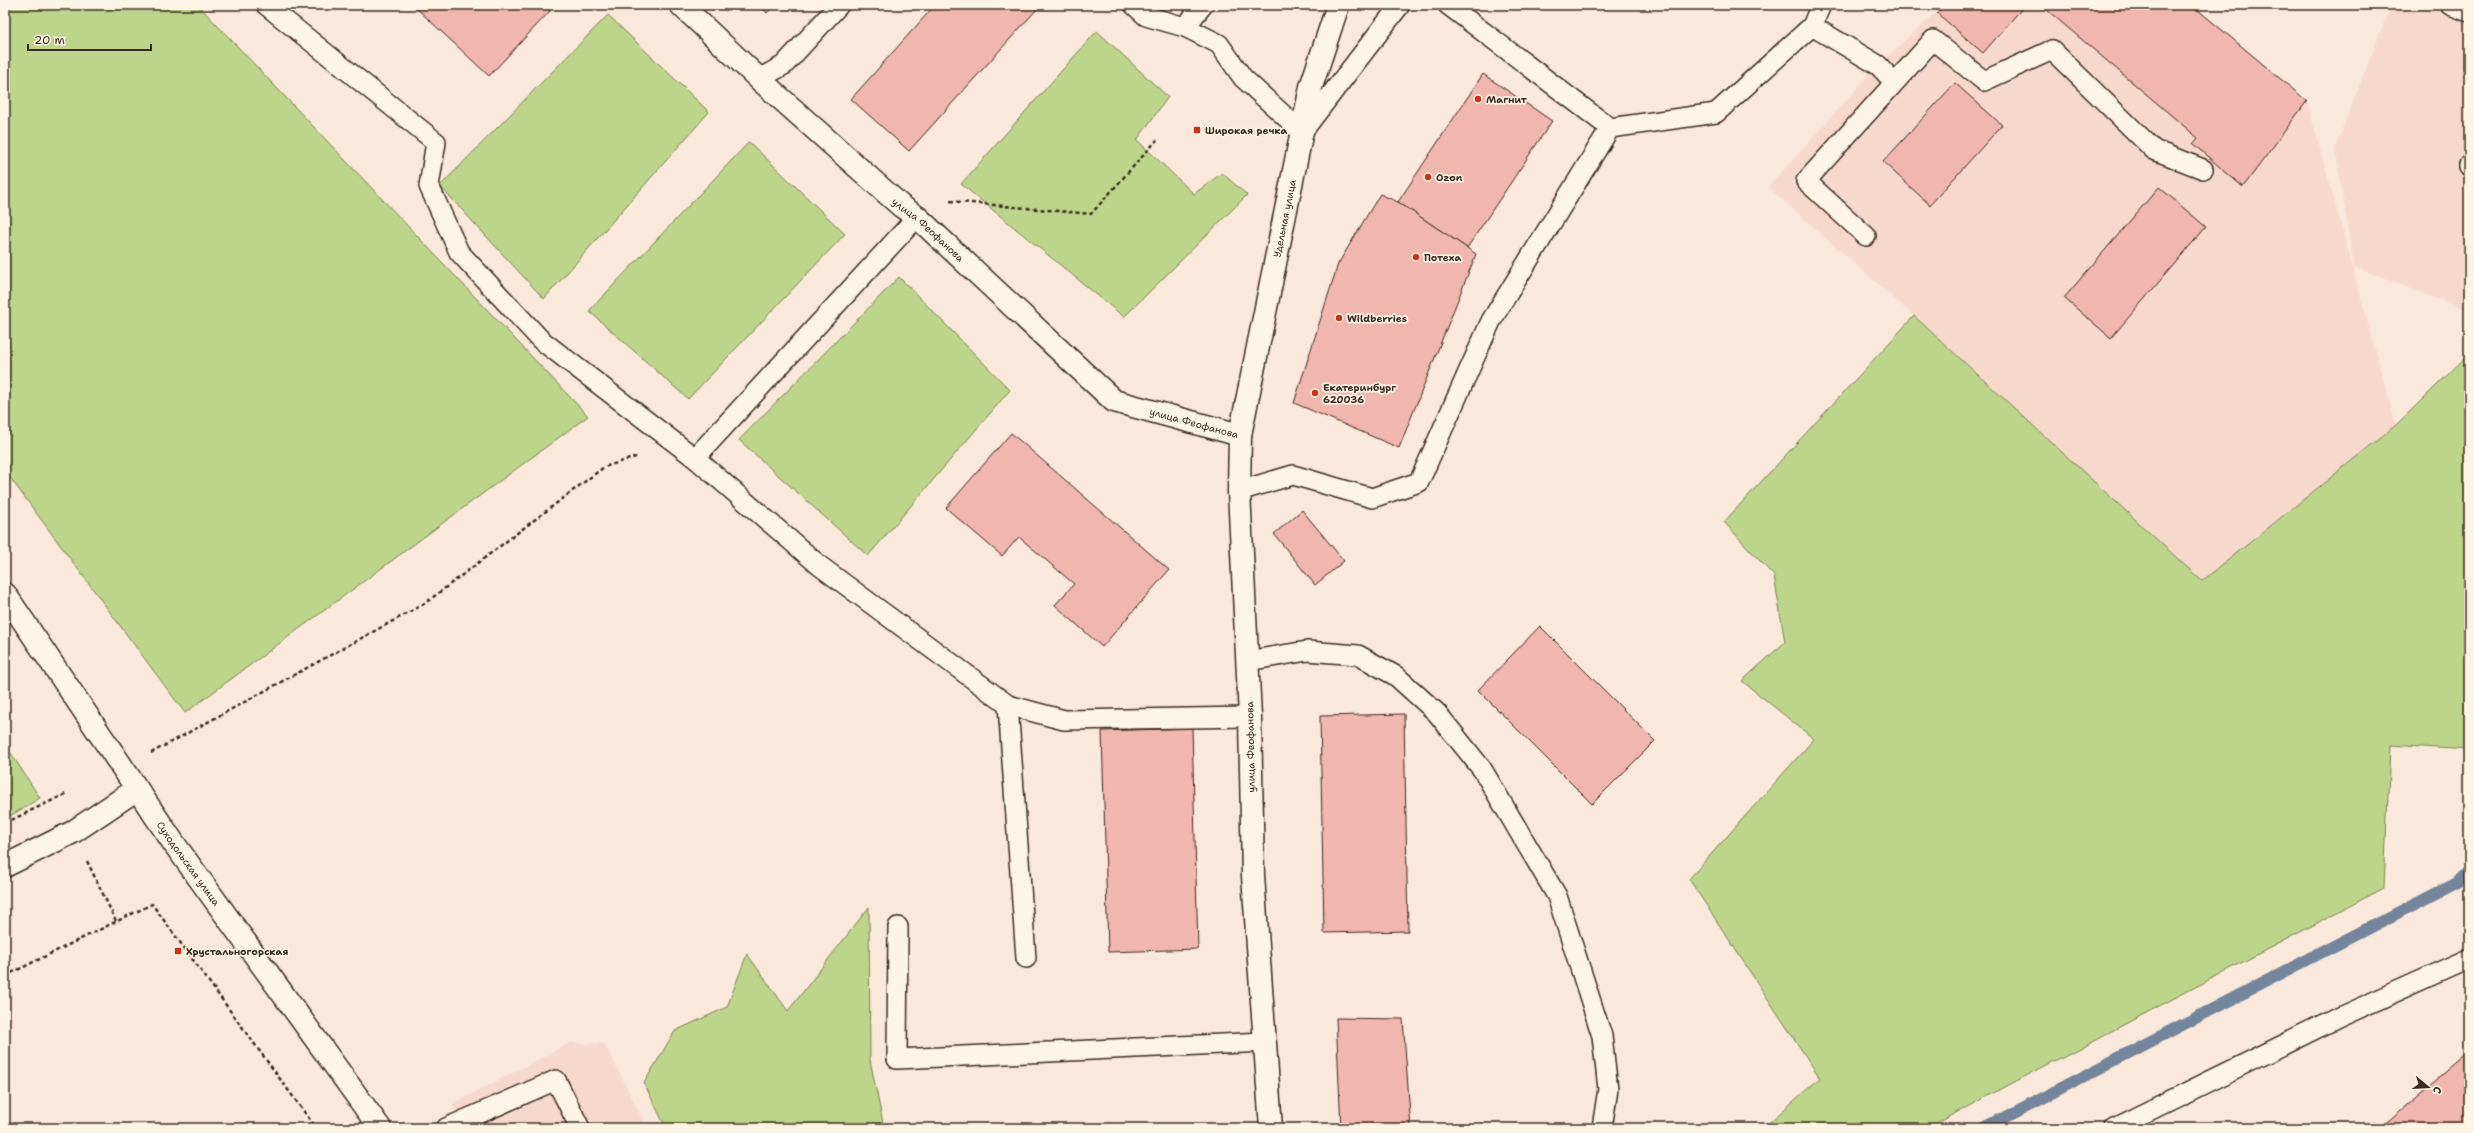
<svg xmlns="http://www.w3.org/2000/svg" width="2474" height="1133" viewBox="0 0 2474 1133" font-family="'Shantell Sans',sans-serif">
  <rect width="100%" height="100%" fill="#fae8da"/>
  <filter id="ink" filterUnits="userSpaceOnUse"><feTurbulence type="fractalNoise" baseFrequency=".025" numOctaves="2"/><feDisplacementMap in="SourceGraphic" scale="8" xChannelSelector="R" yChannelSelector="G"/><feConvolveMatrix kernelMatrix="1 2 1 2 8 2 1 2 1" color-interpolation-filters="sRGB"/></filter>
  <g filter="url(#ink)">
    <g fill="#f7d9cc">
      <path d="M 1944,5 L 2192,5 L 2307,101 L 2396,425 L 2202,581 L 1914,316 L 1768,187 L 1878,65 Z"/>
      <path d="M 2391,5 L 2469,5 L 2469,311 L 2354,267 L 2335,147 Z"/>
      <path d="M 570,1043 L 605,1044 L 647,1128 L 468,1128 L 452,1104 Z"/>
    </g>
    <g fill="#bdd58b" stroke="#7c8054">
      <path d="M 5,5 L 198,5 L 588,416 L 185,713 L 5,471 Z"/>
      <path d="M 608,15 L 709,112 L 544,299 L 440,186 Z"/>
      <path d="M 1097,31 L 1168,97 L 1137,140 L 1194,194 L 1222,173 L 1247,195 L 1124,317 L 961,184 Z"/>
      <path d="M 749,142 L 845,234 L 688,399 L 589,311 Z"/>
      <path d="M 899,277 L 1010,390 L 868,556 L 739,440 Z"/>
      <path d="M 1914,316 L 2202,581 L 2396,425 L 2469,354 L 2469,750 L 2390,745 L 2384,888 L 1927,1128 L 1763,1128 L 1820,1078 L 1689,879 L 1814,739 L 1742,681 L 1785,642 L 1774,576 L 1724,522 Z"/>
      <path d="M 5,744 L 40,798 L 5,819 Z"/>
      <path d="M 869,907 L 870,1060 L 884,1128 L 666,1128 L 644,1083 L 675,1031 L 727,1007 L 747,954 L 788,1011 Z"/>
    </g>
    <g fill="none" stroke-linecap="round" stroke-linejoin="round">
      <path stroke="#72859c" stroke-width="12" d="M 1984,1128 L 2457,882 L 2469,870"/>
    </g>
    <g fill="#f1b6ad" stroke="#3b2a1e">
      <path d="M 413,5 L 544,5 L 550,11 L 489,76 Z"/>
      <path d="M 759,5 L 774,5 L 767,13 Z"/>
      <path d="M 935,5 L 1034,5 L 1038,8 L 909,151 L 851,99 Z"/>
      <path d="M 1944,5 L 2025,5 L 1983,53 L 1937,13 Z"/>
      <path d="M 2041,5 L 2192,5 L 2307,101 L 2243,187 L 2193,144 L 2198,138 Z"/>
      <path d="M 1483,74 L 1552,121 L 1467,248 L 1398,202 Z"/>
      <path d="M 1955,83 L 2002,125 L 1930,205 L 1883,162 Z"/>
      <path d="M 2159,187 L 2206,227 L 2111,338 L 2064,298 Z"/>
      <path d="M 1380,194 L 1398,202 L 1476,254 L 1399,448 L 1294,403 L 1338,264 Z"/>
      <path d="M 1011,433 L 1169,570 L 1102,647 L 1055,605 L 1074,584 L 1019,537 L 1002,556 L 946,508 Z"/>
      <path d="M 1302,510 L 1344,561 L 1315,585 L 1274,534 Z"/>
      <path d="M 1540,626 L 1655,741 L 1592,804 L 1478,690 Z"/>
      <path d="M 1404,714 L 1408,931 L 1324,933 L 1320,716 Z"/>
      <path d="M 1192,728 L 1198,949 L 1108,952 L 1102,731 Z"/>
      <path d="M 1336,1018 L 1403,1019 L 1411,1128 L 1341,1128 Z"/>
      <path d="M 2469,1052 L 2469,1128 L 2380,1128 Z"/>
    </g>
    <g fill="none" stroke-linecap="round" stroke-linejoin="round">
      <defs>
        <g id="service">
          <path d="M 266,5 L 436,142 L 429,186 L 459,252 L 541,340 L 695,458 L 820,566 L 1008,705 L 1026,958"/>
          <path d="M 1134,5 L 1146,16 L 1185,27"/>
          <path d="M 1203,5 L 1185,27 L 1219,44 L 1243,78 L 1302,132 L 1400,5"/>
          <path d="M 1448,5 L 1610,128"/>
          <path d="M 2450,5 L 2469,12"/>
          <path d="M 1812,26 L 1878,65 L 1894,82"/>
          <path d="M 759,79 L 784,65 L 839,5"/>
          <path d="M 2469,166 L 2469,165"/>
          <path d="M 1866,236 L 1806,181 L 1933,40 L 1984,81 L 2052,50 L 2154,150 L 2203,169"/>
          <path d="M 695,458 L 917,217"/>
          <path d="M 1239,491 L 1293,475 L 1372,498 L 1419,482 L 1491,321 L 1610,128 L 1716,113 L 1812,26 L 1821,5"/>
          <path d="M 1247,661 L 1307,651 L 1358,655 L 1396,676 L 1437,713 L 1482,769 L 1557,896 L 1602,1036 L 1608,1089 L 1602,1128"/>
          <path d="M 1008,705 L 1064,720 L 1250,717"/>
          <path d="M 898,927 L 897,1059 L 1265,1042"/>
          <path d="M 446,1128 L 556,1080 L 580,1128"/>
          <path d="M 2114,1128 L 2344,1015 L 2469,959"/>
        </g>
        <g id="minor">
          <path id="s1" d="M 681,5 L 759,79 L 901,206 L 917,217 L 1114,401 L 1240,435"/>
          <path d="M 5,866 L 73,832 L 137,789"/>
        </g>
        <g id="tertiary">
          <path id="s2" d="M 1271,1128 L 1253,876 L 1250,717 L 1239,491 L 1240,435 L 1311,87 L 1338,5"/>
        </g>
        <g id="secondary">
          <path id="s3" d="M 5,594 L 175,845 L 380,1128"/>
        </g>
      </defs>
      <use href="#service" stroke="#3b2a1e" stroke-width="22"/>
      <use href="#minor" stroke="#3b2a1e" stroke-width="25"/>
      <use href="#tertiary" stroke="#3b2a1e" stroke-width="25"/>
      <use href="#secondary" stroke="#3b2a1e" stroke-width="25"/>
      <g stroke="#3b2a1e" stroke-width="2.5" stroke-dasharray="4 3" stroke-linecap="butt">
        <path d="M 950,201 L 1091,214 L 1157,140"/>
        <path d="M 151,753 L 424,604 L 604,467 L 639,456"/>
        <path d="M 5,823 L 68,793"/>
        <path d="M 87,861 L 116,921"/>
        <path d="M 5,976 L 152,904 L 316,1128"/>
      </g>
      <use href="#service" stroke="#fcf5e5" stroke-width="19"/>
      <use href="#minor" stroke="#fcf5e5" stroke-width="22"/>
      <use href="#tertiary" stroke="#fcf5e5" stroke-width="22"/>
      <use href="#secondary" stroke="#fcf5e5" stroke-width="22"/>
    </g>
  </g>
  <g fill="#c8321e" stroke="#fcf5e5" stroke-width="1.5">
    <circle cx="1478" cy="99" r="4"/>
    <rect x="1193" y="126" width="8" height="8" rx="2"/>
    <circle cx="1428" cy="177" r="4"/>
    <circle cx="1416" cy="257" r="4"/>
    <circle cx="1339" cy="318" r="4"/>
    <circle cx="1315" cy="393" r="4"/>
    <rect x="174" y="947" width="8" height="8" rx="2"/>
  </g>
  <g text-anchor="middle" stroke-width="3.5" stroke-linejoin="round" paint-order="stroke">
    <g font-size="10" font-weight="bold" fill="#3b2a1e" stroke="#fcf5e5" text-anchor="start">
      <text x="1486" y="103">Магнит</text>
      <text x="1205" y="134">Широкая речка</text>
      <text x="1436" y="181">Ozon</text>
      <text x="1424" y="261">Потеха</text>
      <text x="1347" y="322">Wildberries</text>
      <text x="1323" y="391">Екатеринбург<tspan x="1323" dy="12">620036</tspan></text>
      <text x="186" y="955">Хрустальногорская</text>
    </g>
    <g font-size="10" fill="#3b2a1e" stroke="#fcf5e5">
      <text dy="4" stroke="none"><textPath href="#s2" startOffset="915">Удельная улица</textPath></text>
      <text dy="4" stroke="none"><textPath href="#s1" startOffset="334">улица Феофанова</textPath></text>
      <text dy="4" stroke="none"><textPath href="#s1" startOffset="670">улица Феофанова</textPath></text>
      <text transform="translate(1250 747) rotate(-91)" y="4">улица Феофанова</text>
      <text dy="4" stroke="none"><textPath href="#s3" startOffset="326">Суходольская улица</textPath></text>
    </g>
  </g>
  <rect width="2474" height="1133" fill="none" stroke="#fcf5e5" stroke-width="20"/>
  <rect x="10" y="10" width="2454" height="1113" fill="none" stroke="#3b2a1e" stroke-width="1.5" filter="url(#ink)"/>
  <g transform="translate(2428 1087) rotate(108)" stroke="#fcf5e5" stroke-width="3" paint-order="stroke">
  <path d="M0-3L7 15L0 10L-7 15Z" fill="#3b2a1e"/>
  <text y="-6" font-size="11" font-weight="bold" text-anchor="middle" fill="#3b2a1e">С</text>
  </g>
  <path d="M28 44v6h123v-6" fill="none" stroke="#3b2a1e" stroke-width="2"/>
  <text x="34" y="44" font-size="12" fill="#3b2a1e" stroke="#fcf5e5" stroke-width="3" paint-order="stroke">20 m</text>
</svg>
